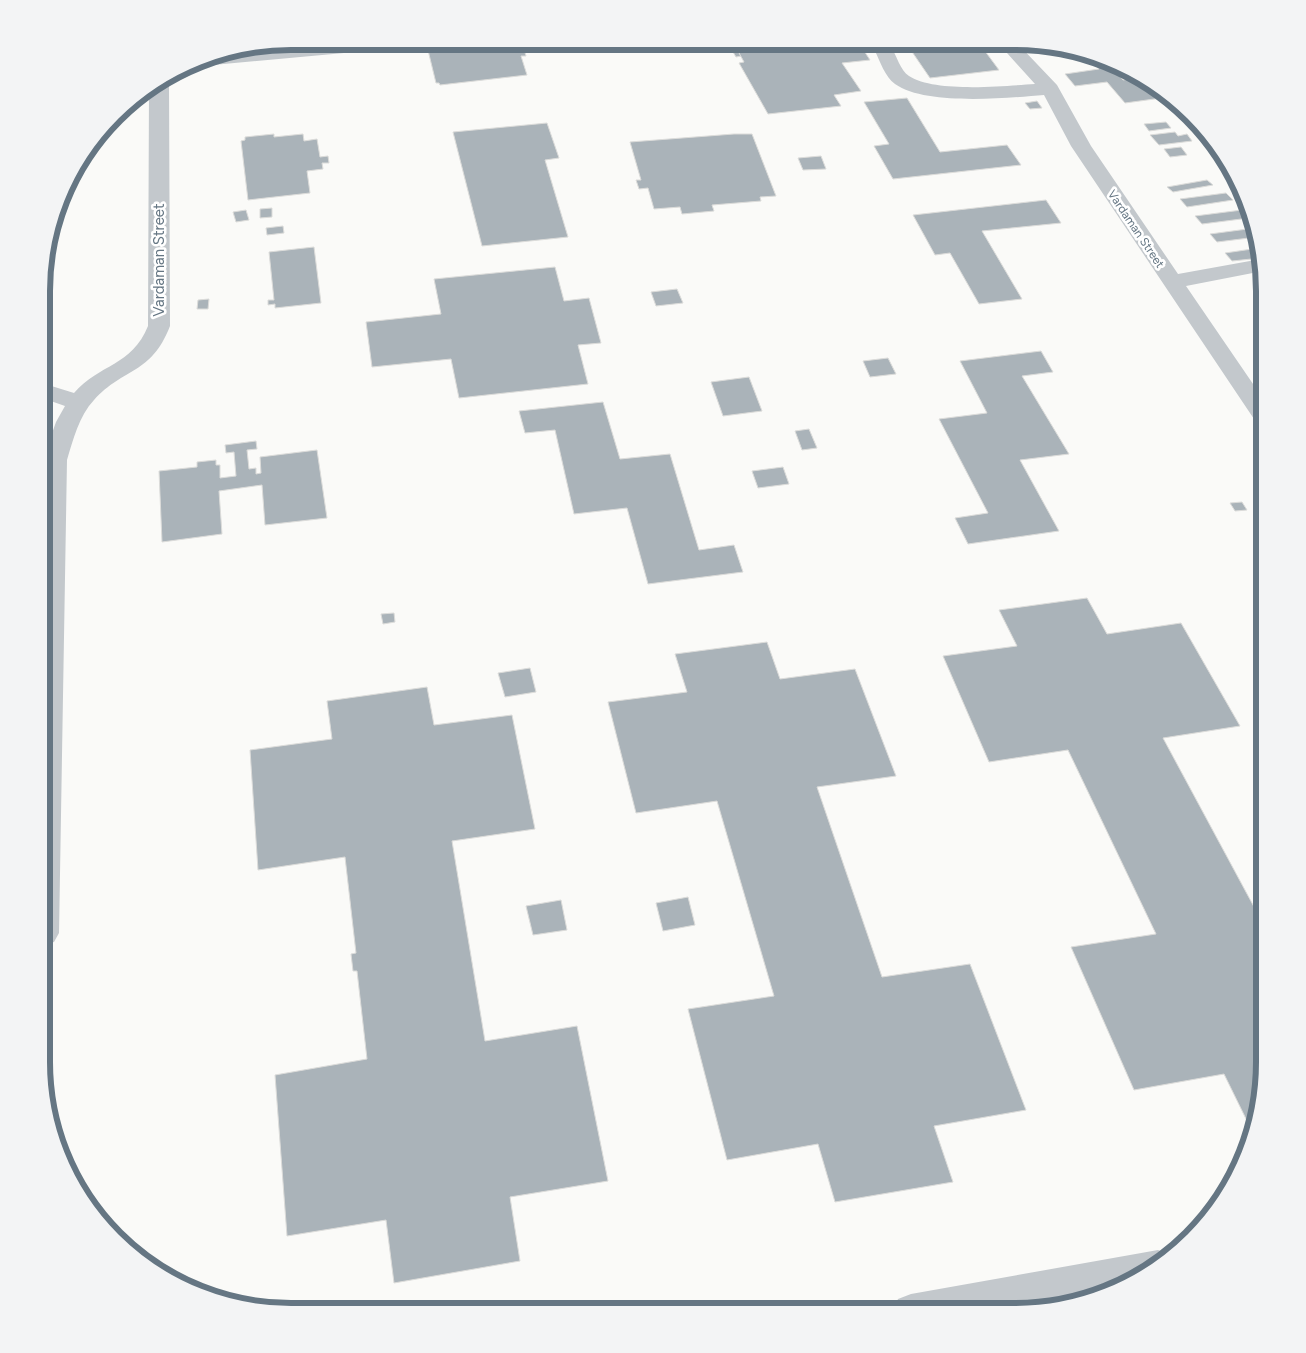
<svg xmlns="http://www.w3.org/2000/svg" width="1306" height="1353" viewBox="0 0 1306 1353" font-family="Figtree,sans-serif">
  <rect width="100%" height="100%" fill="#fafaf8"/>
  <g fill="#aab3b9" stroke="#dcdcda">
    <path d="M 426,42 L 522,43 L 526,56 L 521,56 L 527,75 L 440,85 L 439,83 L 436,83 Z"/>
    <path d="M 727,42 L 733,42 L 741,56 L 736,57 Z"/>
    <path d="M 733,42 L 859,43 L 870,60 L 842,63 L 861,91 L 834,95 L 841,106 L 768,114 L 739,63 L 744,62 Z"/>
    <path d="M 906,43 L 979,43 L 999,70 L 930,78 Z"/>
    <path d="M 1101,61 L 1110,65 L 1123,80 L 1143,77 L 1169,97 L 1125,103 L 1107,82 L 1075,86 L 1065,74 L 1099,69 L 1093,62 Z"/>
    <path d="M 907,98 L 940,152 L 1007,145 L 1021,165 L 893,179 L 874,146 L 889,144 L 864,102 Z"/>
    <path d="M 1037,101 L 1042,108 L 1030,109 L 1025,103 Z"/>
    <path d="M 1166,122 L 1171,128 L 1149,131 L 1144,124 Z"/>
    <path d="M 547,123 L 559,158 L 545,160 L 568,237 L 482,246 L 453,132 Z"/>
    <path d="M 1175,132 L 1178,136 L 1187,134 L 1192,141 L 1159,145 L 1150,135 Z"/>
    <path d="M 274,134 L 274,137 L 303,134 L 304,141 L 317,139 L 320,157 L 328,156 L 329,163 L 322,163 L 323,169 L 307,171 L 310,193 L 248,200 L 241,141 L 245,140 L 245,137 Z"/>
    <path d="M 734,134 L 752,134 L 776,196 L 760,197 L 761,201 L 712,205 L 714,211 L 682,214 L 680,207 L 654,209 L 648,188 L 639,189 L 636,180 L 641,180 L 630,142 Z"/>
    <path d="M 1181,147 L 1187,155 L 1170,157 L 1164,149 Z"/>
    <path d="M 821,156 L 826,169 L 803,170 L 798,158 Z"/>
    <path d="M 1207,180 L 1213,185 L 1173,192 L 1167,187 Z"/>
    <path d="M 1226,193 L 1233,200 L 1187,207 L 1180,199 Z"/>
    <path d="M 1046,200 L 1061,223 L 982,231 L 1022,299 L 979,304 L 950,253 L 935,255 L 913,215 Z"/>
    <path d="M 272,208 L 272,217 L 260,218 L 260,209 Z"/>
    <path d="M 246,210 L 249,220 L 236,222 L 233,212 Z"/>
    <path d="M 1242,210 L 1249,218 L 1202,224 L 1195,216 Z"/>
    <path d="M 283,226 L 284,233 L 267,235 L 266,228 Z"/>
    <path d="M 1255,228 L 1257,237 L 1217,242 L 1210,234 Z"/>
    <path d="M 314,247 L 321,303 L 275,308 L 275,304 L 268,305 L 268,300 L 274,300 L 269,252 Z"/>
    <path d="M 1259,248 L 1261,258 L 1232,261 L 1225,253 Z"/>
    <path d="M 555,267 L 564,301 L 589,298 L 601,343 L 578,345 L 588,384 L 459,398 L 451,359 L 372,367 L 366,322 L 441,314 L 434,279 Z"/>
    <path d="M 677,289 L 683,303 L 656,306 L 651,292 Z"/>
    <path d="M 209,299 L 208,309 L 197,309 L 198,300 Z"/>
    <path d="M 1041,351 L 1053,372 L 1022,376 L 1069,454 L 1020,460 L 1059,531 L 968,544 L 955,518 L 988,513 L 939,419 L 987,413 L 960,361 Z"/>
    <path d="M 888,358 L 896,374 L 870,377 L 863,361 Z"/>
    <path d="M 749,377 L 762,411 L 723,416 L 711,382 Z"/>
    <path d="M 603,402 L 620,459 L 670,454 L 699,550 L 734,545 L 743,572 L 648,584 L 627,508 L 574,514 L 555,430 L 525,433 L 519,411 Z"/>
    <path d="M 809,429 L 817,448 L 802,450 L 795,431 Z"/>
    <path d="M 256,441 L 257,449 L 247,450 L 249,469 L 256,468 L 256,474 L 261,473 L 260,457 L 317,450 L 327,518 L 265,525 L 262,485 L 219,491 L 222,534 L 162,542 L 159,471 L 197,467 L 197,462 L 216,460 L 216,465 L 220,465 L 220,478 L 236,476 L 234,452 L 226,453 L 225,445 Z"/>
    <path d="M 783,467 L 789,484 L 758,488 L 752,471 Z"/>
    <path d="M 1242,502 L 1247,510 L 1235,511 L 1230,503 Z"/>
    <path d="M 1087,598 L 1107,634 L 1181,623 L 1240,726 L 1163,738 L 1260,918 L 1264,917 L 1264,1078 L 1256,1128 L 1251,1129 L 1224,1074 L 1134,1090 L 1071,947 L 1156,934 L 1068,750 L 989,762 L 943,656 L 1017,646 L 999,610 Z"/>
    <path d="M 394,613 L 395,622 L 383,624 L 381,614 Z"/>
    <path d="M 767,642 L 780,679 L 855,669 L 896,776 L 817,787 L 882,977 L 970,964 L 1026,1110 L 934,1126 L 953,1182 L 835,1202 L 818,1144 L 727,1160 L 688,1009 L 774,996 L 717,801 L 636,813 L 608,702 L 687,692 L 675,654 Z"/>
    <path d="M 530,668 L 536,692 L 505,697 L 498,673 Z"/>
    <path d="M 427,687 L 434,725 L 512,715 L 535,829 L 452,841 L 485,1041 L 577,1026 L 608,1181 L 510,1197 L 520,1261 L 394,1283 L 386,1220 L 287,1236 L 275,1075 L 367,1059 L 357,971 L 353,971 L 351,954 L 356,953 L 345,857 L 258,870 L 250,750 L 332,739 L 327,701 Z"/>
    <path d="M 688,897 L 695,925 L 663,931 L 656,903 Z"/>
    <path d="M 561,900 L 567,930 L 533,935 L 526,906 Z"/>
  </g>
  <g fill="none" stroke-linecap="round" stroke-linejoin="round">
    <g fill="#c3c8cc" fill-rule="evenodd">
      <path d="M 334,41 L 352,41 L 353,47 L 351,51 L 344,53 L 202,66 L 195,64 L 211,55 L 224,52 Z"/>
      <path d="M 998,43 L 1017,43 L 1057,85 L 1091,146 L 1178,274 L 1261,259 L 1263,271 L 1186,286 L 1264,400 L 1264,424 L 1256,422 L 1071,146 L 1044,95 C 1007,98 926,106 895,84 C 885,77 880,61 875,51 L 877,47 L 891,47 C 897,56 900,70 909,76 C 935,93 1004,86 1035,84 Z"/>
      <path d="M 166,80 L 169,84 L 170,326 C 151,375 124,367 94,400 C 79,416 73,440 67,460 L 59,933 L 54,942 L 43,945 L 45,453 L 56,422 L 65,406 L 45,399 L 45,384 L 74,393 C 99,364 132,366 148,326 L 149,90 Z"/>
      <path d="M 1158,1250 L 1171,1255 L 1154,1269 L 1110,1291 L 1001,1311 L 893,1311 L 898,1299 L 911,1294 Z"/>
    </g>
  </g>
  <g text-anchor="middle" stroke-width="5" stroke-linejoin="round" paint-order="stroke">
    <g font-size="12" fill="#657683" stroke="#fff">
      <text transform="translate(1136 229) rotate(56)" y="4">Vardaman Street</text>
    </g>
    <g font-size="15" fill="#657683" stroke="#fff">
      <text transform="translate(159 260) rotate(-90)" y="5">Vardaman Street</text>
    </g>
  </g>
  <path d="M0 0H1306V1353H0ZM291 50H1015A241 241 0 0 1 1256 291V1062A241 241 0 0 1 1015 1303H291A241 241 0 0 1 50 1062V291A241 241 0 0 1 291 50Z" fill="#f3f4f5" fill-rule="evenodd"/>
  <path fill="none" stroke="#657683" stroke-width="6" d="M291 50H1015A241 241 0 0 1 1256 291V1062A241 241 0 0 1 1015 1303H291A241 241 0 0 1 50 1062V291A241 241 0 0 1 291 50Z"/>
</svg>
